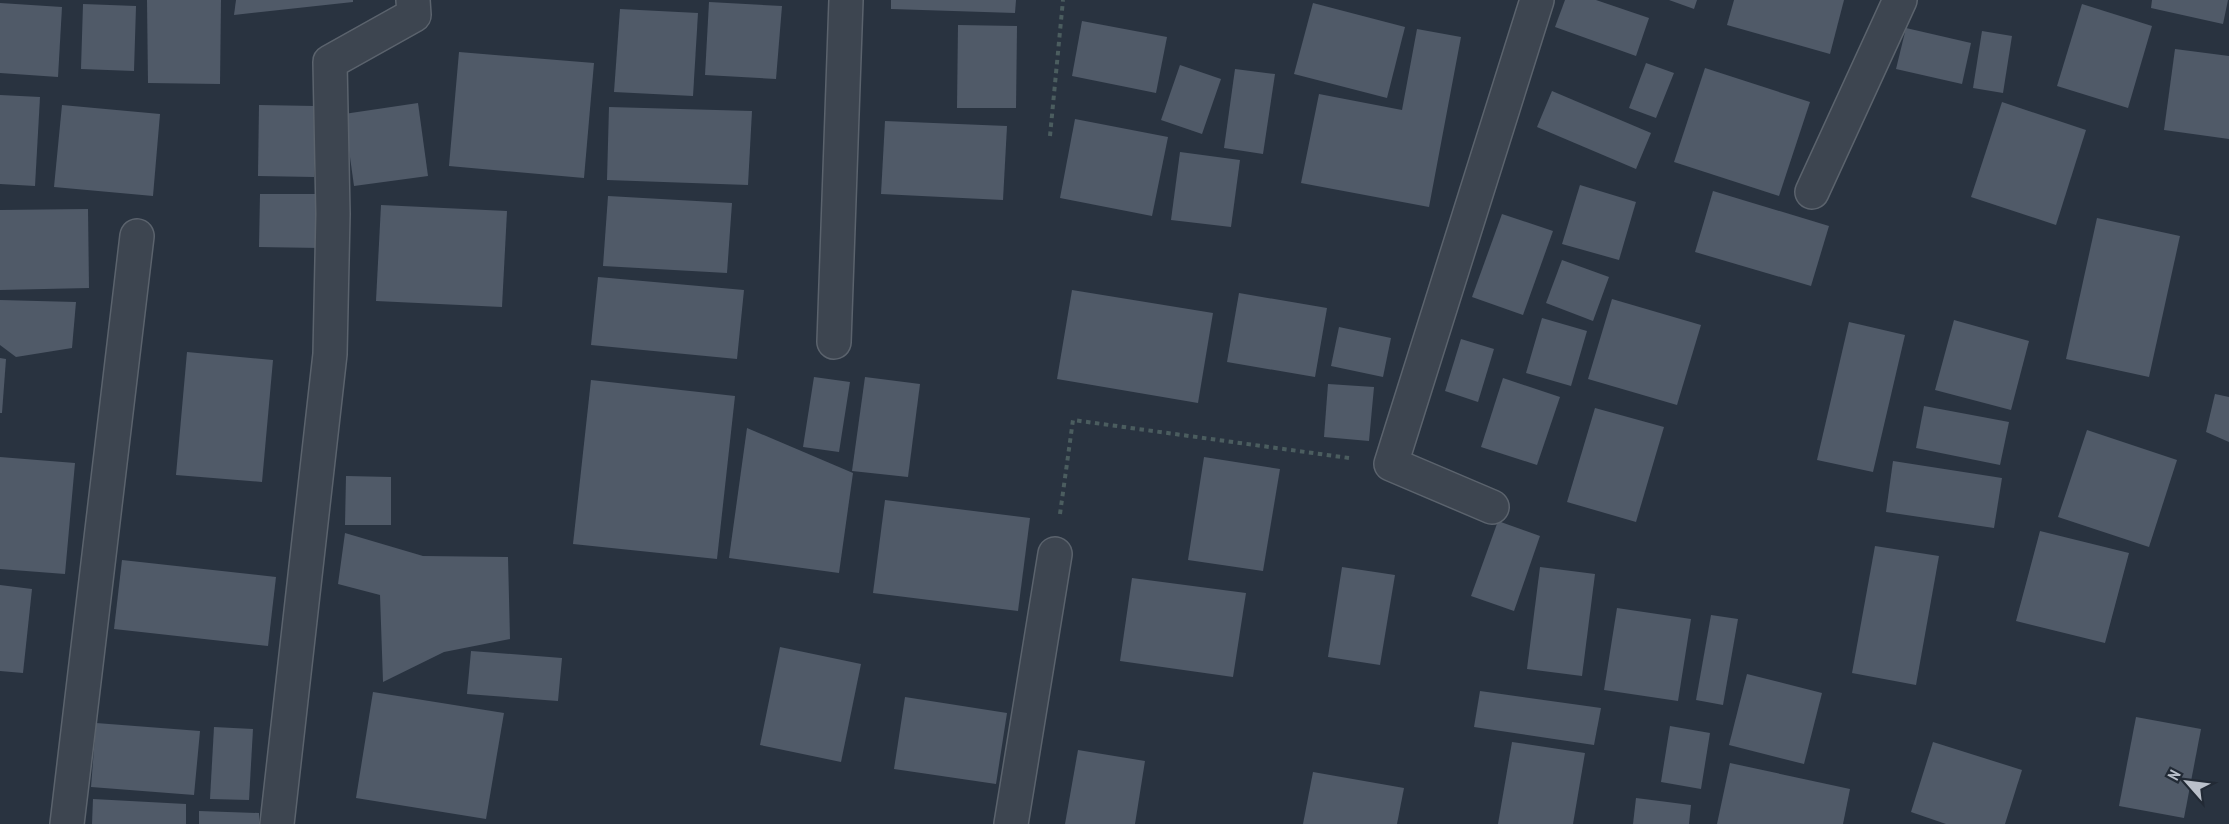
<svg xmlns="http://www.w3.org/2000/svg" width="2229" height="824" viewBox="0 0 2229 824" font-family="'PT Sans Narrow',sans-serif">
  <rect width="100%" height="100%" fill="#293340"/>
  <g fill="#505a68">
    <path d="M 147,0 L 221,0 L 220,84 L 148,83 Z"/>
    <path d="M 236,0 L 353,0 L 353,2 L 234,15 Z"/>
    <path d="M 891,0 L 1016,0 L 1015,13 L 891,9 Z"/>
    <path d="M 1565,0 L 1596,0 L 1649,18 L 1636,56 L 1555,27 Z"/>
    <path d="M 1669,0 L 1697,0 L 1694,9 Z"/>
    <path d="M 1734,0 L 1844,0 L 1830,54 L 1727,25 Z"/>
    <path d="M 2152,0 L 2228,0 L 2223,24 L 2151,8 Z"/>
    <path d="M 709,2 L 782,6 L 776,79 L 705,75 Z"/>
    <path d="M 0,3 L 62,7 L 58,77 L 0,73 Z"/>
    <path d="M 1313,3 L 1405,27 L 1387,98 L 1294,74 Z"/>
    <path d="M 83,4 L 136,6 L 134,71 L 81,69 Z"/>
    <path d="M 2082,4 L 2152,26 L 2128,108 L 2057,86 Z"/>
    <path d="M 620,9 L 698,13 L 693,96 L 614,92 Z"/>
    <path d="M 1082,21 L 1167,37 L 1156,93 L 1072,76 Z"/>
    <path d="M 958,25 L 1017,26 L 1016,108 L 957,108 Z"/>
    <path d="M 1906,28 L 1971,43 L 1962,84 L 1896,69 Z"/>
    <path d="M 1417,29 L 1461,37 L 1429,207 L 1301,183 L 1319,94 L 1402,110 Z"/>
    <path d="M 1982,31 L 2012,36 L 2003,93 L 1973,88 Z"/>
    <path d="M 2175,49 L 2229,56 L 2229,139 L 2164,130 Z"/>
    <path d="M 459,52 L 594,63 L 584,178 L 449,166 Z"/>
    <path d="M 1646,63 L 1674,73 L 1656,118 L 1629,108 Z"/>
    <path d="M 1180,65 L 1221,79 L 1202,134 L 1161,120 Z"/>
    <path d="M 1705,68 L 1810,102 L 1779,196 L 1674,162 Z"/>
    <path d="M 1235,69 L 1275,74 L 1263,154 L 1224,148 Z"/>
    <path d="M 1552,91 L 1651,133 L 1636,169 L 1537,127 Z"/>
    <path d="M 0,95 L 40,97 L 35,186 L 0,184 Z"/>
    <path d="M 2002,102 L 2086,130 L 2056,225 L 1971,197 Z"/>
    <path d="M 418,103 L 428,176 L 354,186 L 344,114 Z"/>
    <path d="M 62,105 L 160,114 L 153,196 L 54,187 Z"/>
    <path d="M 259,105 L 315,106 L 314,177 L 258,176 Z"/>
    <path d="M 609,107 L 752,111 L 748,185 L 607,180 Z"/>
    <path d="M 1075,119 L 1168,137 L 1152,216 L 1060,198 Z"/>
    <path d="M 885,121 L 1007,126 L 1003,200 L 881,194 Z"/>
    <path d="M 1180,152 L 1240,160 L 1231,227 L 1171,220 Z"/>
    <path d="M 1580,185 L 1636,202 L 1619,260 L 1562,244 Z"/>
    <path d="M 1713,191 L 1829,226 L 1811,286 L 1695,252 Z"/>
    <path d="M 260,194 L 321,194 L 321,248 L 259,247 Z"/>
    <path d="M 608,196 L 732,203 L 727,273 L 603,266 Z"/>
    <path d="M 381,205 L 507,211 L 502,307 L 376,301 Z"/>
    <path d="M 88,209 L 89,288 L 0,290 L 0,210 Z"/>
    <path d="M 1502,214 L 1553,231 L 1523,315 L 1472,297 Z"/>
    <path d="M 2097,218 L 2180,236 L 2149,377 L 2066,359 Z"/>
    <path d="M 1562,260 L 1609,277 L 1593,321 L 1546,303 Z"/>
    <path d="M 598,277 L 744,290 L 737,359 L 591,345 Z"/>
    <path d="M 1072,290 L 1213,313 L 1198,403 L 1057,379 Z"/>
    <path d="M 1239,293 L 1327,308 L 1315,377 L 1227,362 Z"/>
    <path d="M 1612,299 L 1701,325 L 1677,405 L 1588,379 Z"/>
    <path d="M 0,300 L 76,302 L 72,348 L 16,357 L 0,345 Z"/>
    <path d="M 1542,318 L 1587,331 L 1571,386 L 1526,373 Z"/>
    <path d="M 1954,320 L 2029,341 L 2011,410 L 1935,390 Z"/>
    <path d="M 1849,322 L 1905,335 L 1873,472 L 1817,460 Z"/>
    <path d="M 1339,327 L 1391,338 L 1383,377 L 1331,366 Z"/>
    <path d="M 1461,339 L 1494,349 L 1478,402 L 1445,391 Z"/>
    <path d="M 187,352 L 273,360 L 262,482 L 176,475 Z"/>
    <path d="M 0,358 L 6,359 L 2,413 L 0,413 Z"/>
    <path d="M 814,377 L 850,382 L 839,452 L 803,447 Z"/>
    <path d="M 865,377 L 920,384 L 908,477 L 852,471 Z"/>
    <path d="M 1503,378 L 1560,397 L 1537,465 L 1481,447 Z"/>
    <path d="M 591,380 L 735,396 L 717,559 L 573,544 Z"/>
    <path d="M 1328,384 L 1374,387 L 1369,441 L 1324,437 Z"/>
    <path d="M 2215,394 L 2229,397 L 2229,442 L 2206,432 Z"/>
    <path d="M 1924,406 L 2009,422 L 2000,465 L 1916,448 Z"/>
    <path d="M 1595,408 L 1664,427 L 1636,522 L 1567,502 Z"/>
    <path d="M 747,428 L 853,473 L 839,573 L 729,558 Z"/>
    <path d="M 2087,430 L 2177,460 L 2149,547 L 2058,517 Z"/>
    <path d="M 0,457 L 75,463 L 65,574 L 0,569 Z"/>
    <path d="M 1204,457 L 1280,469 L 1263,571 L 1188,560 Z"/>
    <path d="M 1893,461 L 2002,478 L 1994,528 L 1886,512 Z"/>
    <path d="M 346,476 L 391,477 L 391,525 L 345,525 Z"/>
    <path d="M 885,500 L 1030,518 L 1018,611 L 873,593 Z"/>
    <path d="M 1498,521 L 1540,536 L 1514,611 L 1471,596 Z"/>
    <path d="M 2040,531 L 2129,553 L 2105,643 L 2016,621 Z"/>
    <path d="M 345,533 L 423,556 L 508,557 L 510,639 L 444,652 L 383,682 L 380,595 L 338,584 Z"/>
    <path d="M 1875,546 L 1939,556 L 1916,685 L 1852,673 Z"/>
    <path d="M 122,560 L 276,577 L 268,646 L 114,629 Z"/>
    <path d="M 1342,567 L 1395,575 L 1380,665 L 1328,657 Z"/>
    <path d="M 1540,567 L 1595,574 L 1582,676 L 1527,669 Z"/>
    <path d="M 1132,578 L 1246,593 L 1233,677 L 1120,661 Z"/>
    <path d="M 0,585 L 32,589 L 23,673 L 0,671 Z"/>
    <path d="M 1617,608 L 1691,619 L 1678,701 L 1604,690 Z"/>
    <path d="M 1711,615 L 1738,619 L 1723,705 L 1696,700 Z"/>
    <path d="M 780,647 L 861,664 L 841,762 L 760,745 Z"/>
    <path d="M 471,651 L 562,658 L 558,701 L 467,694 Z"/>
    <path d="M 1747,674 L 1822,693 L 1804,764 L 1729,745 Z"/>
    <path d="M 1480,691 L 1601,708 L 1594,745 L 1474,727 Z"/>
    <path d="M 373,692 L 504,713 L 486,819 L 356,798 Z"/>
    <path d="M 905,697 L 1007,713 L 996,784 L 894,769 Z"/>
    <path d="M 2136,717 L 2201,729 L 2184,818 L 2119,806 Z"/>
    <path d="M 96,723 L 200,731 L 194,795 L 91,787 Z"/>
    <path d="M 1670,726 L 1710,733 L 1701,789 L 1661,782 Z"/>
    <path d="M 214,727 L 253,729 L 249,800 L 210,799 Z"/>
    <path d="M 1512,742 L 1585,753 L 1573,824 L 1498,824 Z"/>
    <path d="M 1933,742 L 2022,770 L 2005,824 L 1946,824 L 1911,812 Z"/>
    <path d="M 1078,750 L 1145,761 L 1135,824 L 1065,824 Z"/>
    <path d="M 1730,763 L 1850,789 L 1843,824 L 1717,824 Z"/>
    <path d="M 1313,772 L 1404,788 L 1397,824 L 1303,824 Z"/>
    <path d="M 1636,798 L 1691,805 L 1689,824 L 1633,824 Z"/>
    <path d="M 93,799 L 186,804 L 186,824 L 92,824 Z"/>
    <path d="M 199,811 L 259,813 L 259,824 L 199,824 Z"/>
  </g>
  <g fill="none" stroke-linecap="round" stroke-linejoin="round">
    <defs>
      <g id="street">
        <path d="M 1812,192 L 1900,0"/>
        <path d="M 834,342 L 846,0"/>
        <path d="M 1492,507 L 1391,464 L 1537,0"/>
        <path d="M 67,824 L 137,236"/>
        <path d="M 277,824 L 330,354 L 333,214 L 330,62 L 414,15 L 413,0"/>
        <path d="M 1011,824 L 1055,554"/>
      </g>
    </defs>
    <use href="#street" stroke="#5b636d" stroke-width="36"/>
    <g stroke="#4b5d5f" stroke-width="4" stroke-dasharray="4.5 4.5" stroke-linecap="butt">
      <path d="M 1050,136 L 1063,0"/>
      <path d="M 1060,514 L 1073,420 L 1349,458"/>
    </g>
    <use href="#street" stroke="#3d4550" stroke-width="33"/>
  </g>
  <g transform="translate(2187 782) rotate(298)" stroke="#222a35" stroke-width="4.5" paint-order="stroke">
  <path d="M0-4.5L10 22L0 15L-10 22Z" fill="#bac0ca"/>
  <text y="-9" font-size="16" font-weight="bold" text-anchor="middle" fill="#bac0ca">N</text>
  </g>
</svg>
